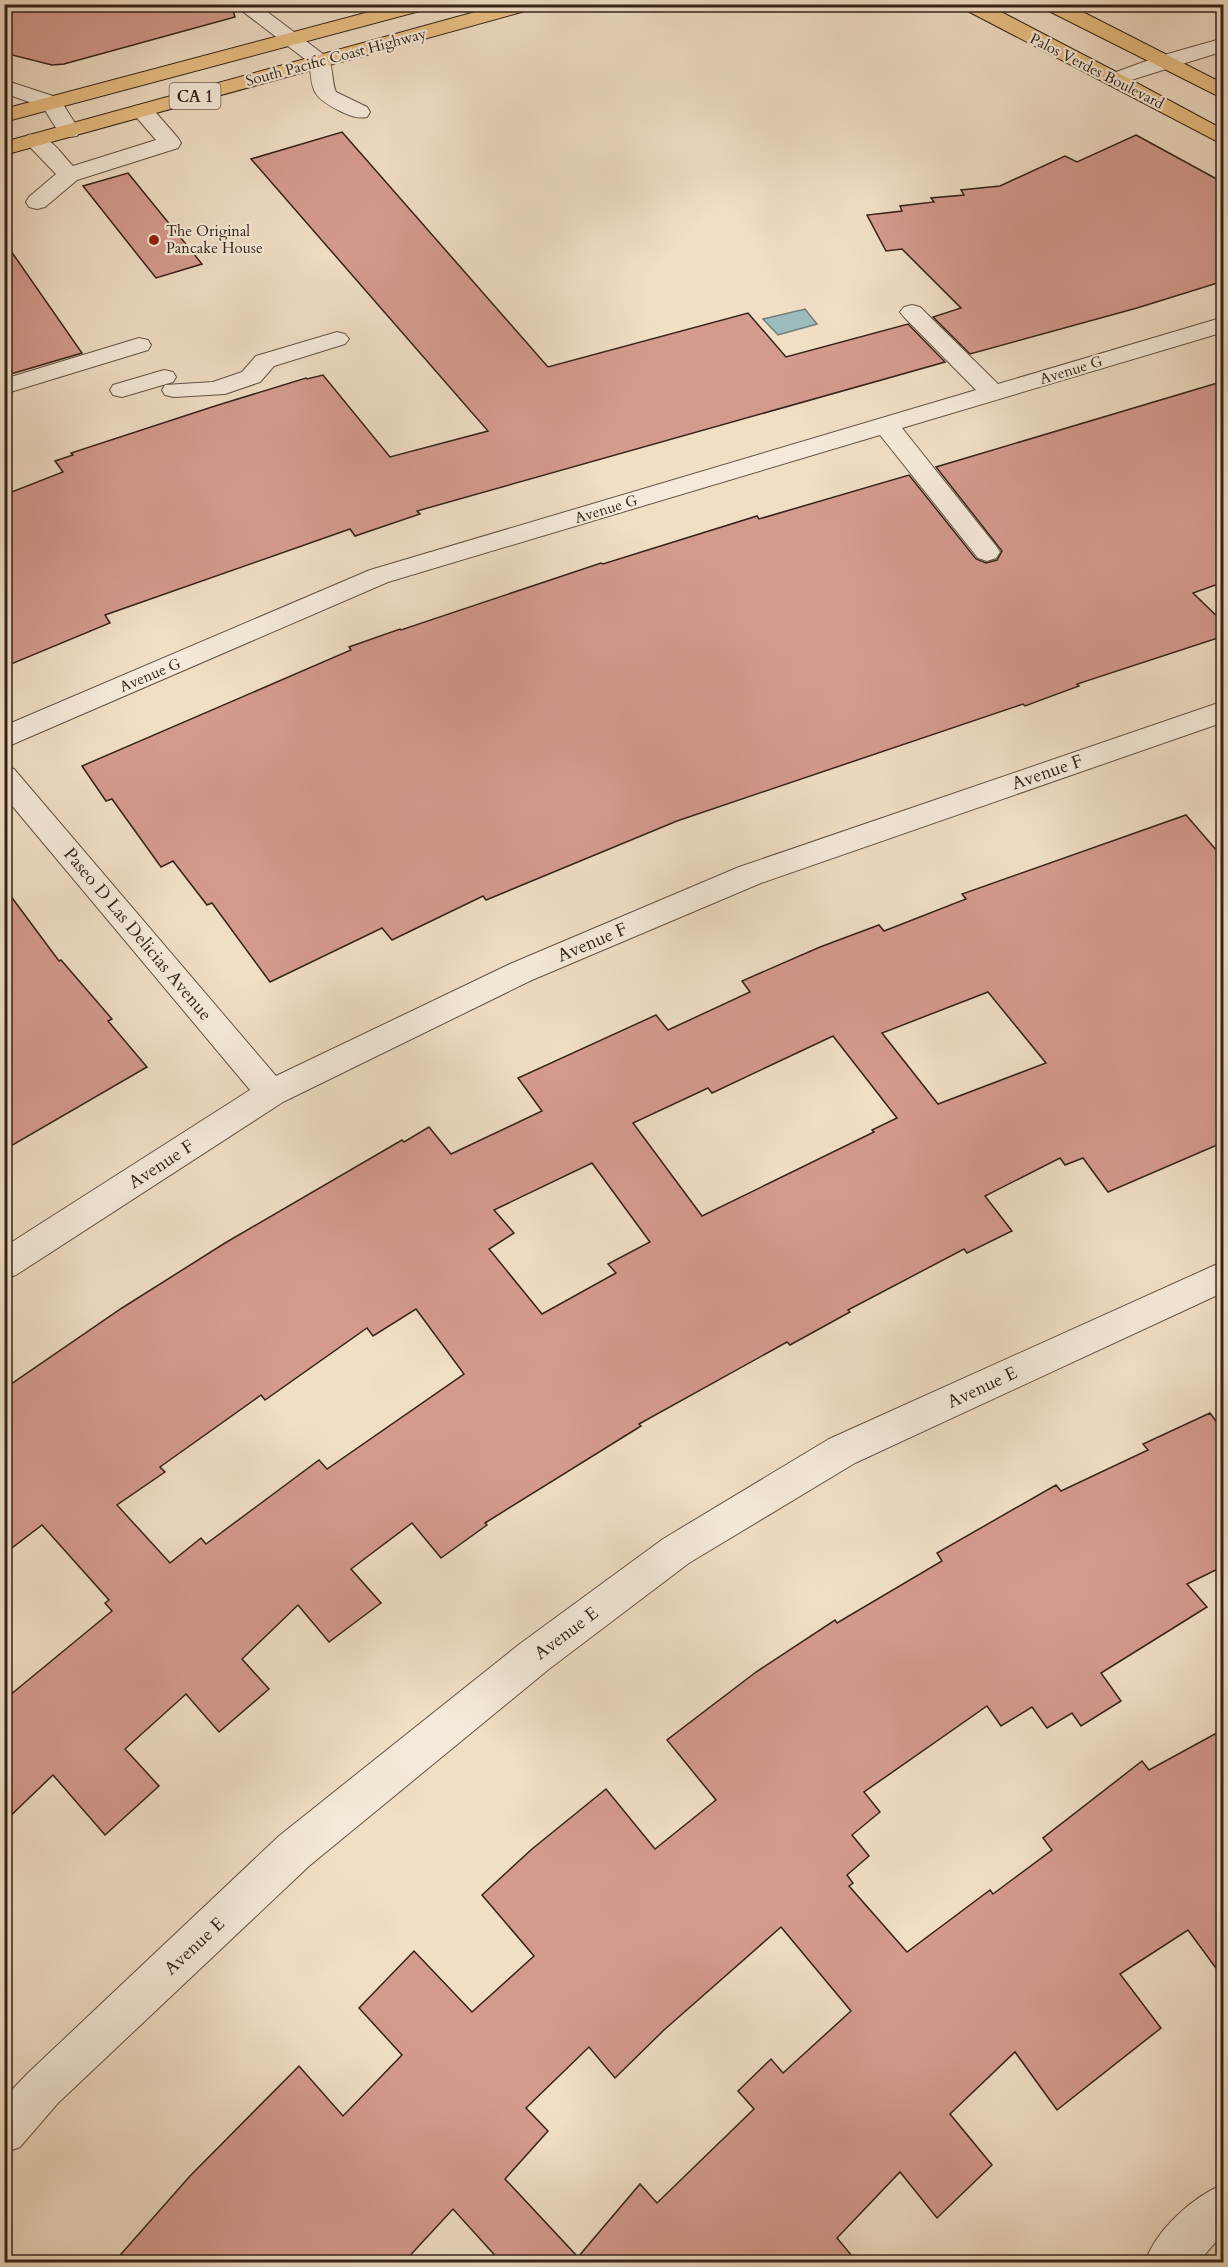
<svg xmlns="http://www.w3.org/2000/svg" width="1228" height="2267" viewBox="0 0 1228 2267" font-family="Cardo,serif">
  <rect width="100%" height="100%" fill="#f0dec5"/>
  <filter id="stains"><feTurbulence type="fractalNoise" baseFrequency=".00333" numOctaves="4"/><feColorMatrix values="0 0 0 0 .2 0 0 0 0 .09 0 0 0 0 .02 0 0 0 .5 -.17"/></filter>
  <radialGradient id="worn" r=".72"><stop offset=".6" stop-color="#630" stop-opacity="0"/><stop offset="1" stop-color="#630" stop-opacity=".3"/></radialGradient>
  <path fill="#9cbbbc" stroke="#727e7b" stroke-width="1.5" d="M 805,309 L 817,324 L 778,335 L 763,319 Z"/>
  <g fill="#d59a8e" stroke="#342319" stroke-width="1.5" fill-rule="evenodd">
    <path d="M 4,4 L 231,4 L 235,17 L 64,64 L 52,65 L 4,53 Z"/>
    <path d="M 342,132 L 548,367 L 748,313 L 786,357 L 908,324 L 945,362 L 417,511 L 420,514 L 355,536 L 350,529 L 105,615 L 110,623 L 4,667 L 4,495 L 63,472 L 55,461 L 73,455 L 71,453 L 215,406 L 306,378 L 307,379 L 323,375 L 390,457 L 488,431 L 251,159 Z"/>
    <path d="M 1136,135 L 1224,183 L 1224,281 L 1137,308 L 970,354 L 933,317 L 961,308 L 902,249 L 886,251 L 867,215 L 902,211 L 900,206 L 934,202 L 931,198 L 964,195 L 961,190 L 1000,186 L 1065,156 L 1077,162 Z"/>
    <path d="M 128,173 L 202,264 L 156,278 L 83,186 Z"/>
    <path d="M 4,241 L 82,353 L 4,376 Z"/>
    <path d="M 1224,381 L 1224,582 L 1193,593 L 1224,623 L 1224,636 L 1077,684 L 1079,686 L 1025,706 L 1023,704 L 677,821 L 486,900 L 483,896 L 392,940 L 382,928 L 270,982 L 212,903 L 207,905 L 173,861 L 161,867 L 112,799 L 106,801 L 82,766 L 351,650 L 349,647 L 400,629 L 401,630 L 601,563 L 603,564 L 757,516 L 759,519 L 909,475 L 976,559 L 986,563 L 997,560 L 1002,551 L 936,467 Z"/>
    <path d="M 1186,815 L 1224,859 L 1224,1142 L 1108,1192 L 1083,1158 L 1065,1165 L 1060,1158 L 985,1196 L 1012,1231 L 967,1253 L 964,1249 L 848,1310 L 850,1312 L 790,1345 L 787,1342 L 639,1424 L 641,1426 L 485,1523 L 487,1525 L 441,1558 L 412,1523 L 351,1569 L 381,1603 L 329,1642 L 298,1605 L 242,1659 L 269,1689 L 219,1732 L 186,1694 L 125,1749 L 159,1786 L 105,1835 L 53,1775 L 4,1822 L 4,1700 L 112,1611 L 105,1603 L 109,1600 L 42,1525 L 4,1554 L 4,1389 L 122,1308 L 225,1243 L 402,1140 L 404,1142 L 429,1127 L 451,1154 L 542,1111 L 518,1078 L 656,1015 L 668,1030 L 750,992 L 742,981 L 820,947 L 879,925 L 884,931 L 966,899 L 962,894 ZM 988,992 L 1046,1063 L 938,1104 L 882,1033 ZM 833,1036 L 897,1118 L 872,1130 L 874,1132 L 702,1216 L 633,1123 L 708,1088 L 712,1093 ZM 592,1163 L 650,1242 L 608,1264 L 616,1273 L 542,1314 L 489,1249 L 514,1233 L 494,1210 ZM 416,1309 L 464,1374 L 327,1469 L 319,1460 L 206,1544 L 201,1538 L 170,1563 L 117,1505 L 165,1472 L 160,1467 L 261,1395 L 265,1400 L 367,1328 L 373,1336 Z"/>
    <path d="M 4,887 L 59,961 L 61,960 L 112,1019 L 108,1021 L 147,1067 L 4,1150 Z"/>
    <path d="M 1210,1413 L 1224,1432 L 1224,1566 L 1187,1584 L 1207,1607 L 1101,1673 L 1121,1701 L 1081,1726 L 1072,1713 L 1047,1728 L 1032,1707 L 1001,1726 L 987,1706 L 864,1792 L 880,1812 L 852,1835 L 869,1856 L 847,1875 L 853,1883 L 849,1886 L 907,1952 L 990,1890 L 993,1894 L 1052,1850 L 1043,1838 L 1142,1761 L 1149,1770 L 1224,1729 L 1224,1979 L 1188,1930 L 1120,1974 L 1161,2028 L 1057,2110 L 1015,2052 L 950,2114 L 992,2165 L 937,2218 L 900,2172 L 837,2238 L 857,2262 L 501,2262 L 453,2209 L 404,2262 L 114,2262 L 190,2176 L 299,2066 L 343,2116 L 402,2055 L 359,2008 L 414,1951 L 472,2012 L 534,1956 L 482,1895 L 532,1849 L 606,1789 L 655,1849 L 716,1800 L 667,1740 L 756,1672 L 835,1620 L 837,1623 L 942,1561 L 937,1553 L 1056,1485 L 1061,1491 L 1148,1450 L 1143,1444 ZM 781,1927 L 851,2011 L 783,2073 L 771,2059 L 738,2091 L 754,2109 L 657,2203 L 640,2184 L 578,2257 L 505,2179 L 548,2131 L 526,2108 L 589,2047 L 615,2078 L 664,2030 Z"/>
  </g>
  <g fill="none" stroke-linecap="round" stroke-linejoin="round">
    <defs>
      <g id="minor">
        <path d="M 233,4 L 257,4 L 327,57 C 334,66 331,81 336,92 L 367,107 L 370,112 L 367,117 C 356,119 349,115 340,111 C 314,98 311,92 310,63 Z"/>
        <path d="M 1224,38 L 1224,51 L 1115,85 L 1108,83 L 1104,79 L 1108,75 L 1157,57 Z"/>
        <path d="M 4,80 L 59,98 L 80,131 L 77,136 L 69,137 L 61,136 L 43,107 L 4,93 Z"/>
        <path d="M 142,105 L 150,106 L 178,138 L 181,143 L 178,148 L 77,180 L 45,207 L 37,209 L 29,207 L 26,202 L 29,197 L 56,174 L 28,145 L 25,140 L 28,135 C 48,131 61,154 73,166 L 156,140 L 131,111 L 134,106 Z"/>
        <path d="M 912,305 L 920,307 L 998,384 L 1224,317 L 1224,332 L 902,428 L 996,546 L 1000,552 L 996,558 L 987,561 L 978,558 L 880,435 L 388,582 L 4,748 L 4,726 L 370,570 L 976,390 L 904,317 L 900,312 L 904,307 Z"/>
        <path d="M 337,332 L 345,334 L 349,339 L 345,344 L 274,366 L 260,382 L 225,394 L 174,397 L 165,395 L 162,390 L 165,385 L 213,382 L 242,372 L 256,356 Z"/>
        <path d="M 139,338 L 148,340 L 151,345 L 148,350 L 4,394 L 4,379 Z"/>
        <path d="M 164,370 L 173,372 L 176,377 L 173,382 L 122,397 L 113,395 L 110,390 L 113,385 Z"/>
        <path d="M 1224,701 L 1224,722 L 761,883 L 532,980 L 283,1102 L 16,1275 L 4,1279 L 4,1247 L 250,1090 L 4,796 L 4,766 L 14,769 L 276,1076 L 510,964 L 739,867 Z"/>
        <path d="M 1224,1261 L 1224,1292 L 855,1463 L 689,1563 L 549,1669 L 309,1866 L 58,2103 L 20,2147 L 4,2153 L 4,2098 L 28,2073 L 279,1836 L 521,1643 L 663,1539 L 829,1439 Z"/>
        <path d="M 1224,2184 L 1224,2233 L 1198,2262 L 1145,2262 C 1156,2230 1192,2197 1224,2184 Z"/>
      </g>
      <g id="major">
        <path d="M 959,4 L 986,4 L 1122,75 L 1224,130 L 1224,145 L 962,8 Z"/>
        <path d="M 1040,4 L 1067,4 L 1224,84 L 1224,99 L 1043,8 Z"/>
      </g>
      <g id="highway">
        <path d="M 399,4 L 434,4 L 431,8 L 4,122 L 4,109 Z"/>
        <path d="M 504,4 L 539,4 L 536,8 L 4,155 L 4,142 Z"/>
      </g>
    </defs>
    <use href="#minor" stroke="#635244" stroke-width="2"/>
    <use href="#major" stroke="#342319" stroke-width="2"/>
    <use href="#highway" stroke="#342319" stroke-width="2"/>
    <use href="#minor" fill="#f5ead9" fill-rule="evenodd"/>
    <use href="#major" fill="#e8bf82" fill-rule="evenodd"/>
    <use href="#highway" fill="#e8bf82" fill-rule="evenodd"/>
  </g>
  <circle fill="#8f2418" stroke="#f5ead9" stroke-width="2" cx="154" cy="240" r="6"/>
  <g text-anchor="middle" stroke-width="4.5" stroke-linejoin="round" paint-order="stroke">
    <g font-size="15" fill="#342319" stroke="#f5ead9">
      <text transform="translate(336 57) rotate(-15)" y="5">South Pacific Coast Highway</text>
      <text transform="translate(1097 71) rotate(27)" y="5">Palos Verdes Boulevard</text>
      <text transform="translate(1071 370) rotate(-17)" y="5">Avenue G</text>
      <text transform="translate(606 509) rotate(-17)" y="5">Avenue G</text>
      <text transform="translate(150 675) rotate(-23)" y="5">Avenue G</text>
    </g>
    <g font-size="15" fill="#342319" stroke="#f5ead9" text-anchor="start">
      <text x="166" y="236">The Original<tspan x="166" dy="17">Pancake House</tspan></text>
    </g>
    <rect fill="#f5ead9" stroke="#6e5f53" stroke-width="1.5" x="169.5" y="83" width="51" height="26" rx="4.5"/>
    <g font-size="16" font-weight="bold" fill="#342319">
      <text x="195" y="102">CA 1</text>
    </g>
    <g font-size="18" fill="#342319" stroke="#f5ead9">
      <text transform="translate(1047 772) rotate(-19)" y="6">Avenue F</text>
      <text transform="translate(138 934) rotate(50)" y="6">Paseo D Las Delicias Avenue</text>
      <text transform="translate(592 942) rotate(-23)" y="6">Avenue F</text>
      <text transform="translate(161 1164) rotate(-33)" y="6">Avenue F</text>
      <text transform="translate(982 1387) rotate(-25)" y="6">Avenue E</text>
      <text transform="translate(566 1633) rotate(-37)" y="6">Avenue E</text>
      <text transform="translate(194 1946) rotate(-43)" y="6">Avenue E</text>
    </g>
  </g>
  <rect width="1228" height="2267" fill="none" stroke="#f0dec5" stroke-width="24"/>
  <rect x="6" y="6" width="1216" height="2255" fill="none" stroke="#342319" stroke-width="3"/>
  <rect x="12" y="12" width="1204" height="2243" fill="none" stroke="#342319" stroke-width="1.5"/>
  <rect width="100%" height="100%" filter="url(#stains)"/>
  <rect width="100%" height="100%" fill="url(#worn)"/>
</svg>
